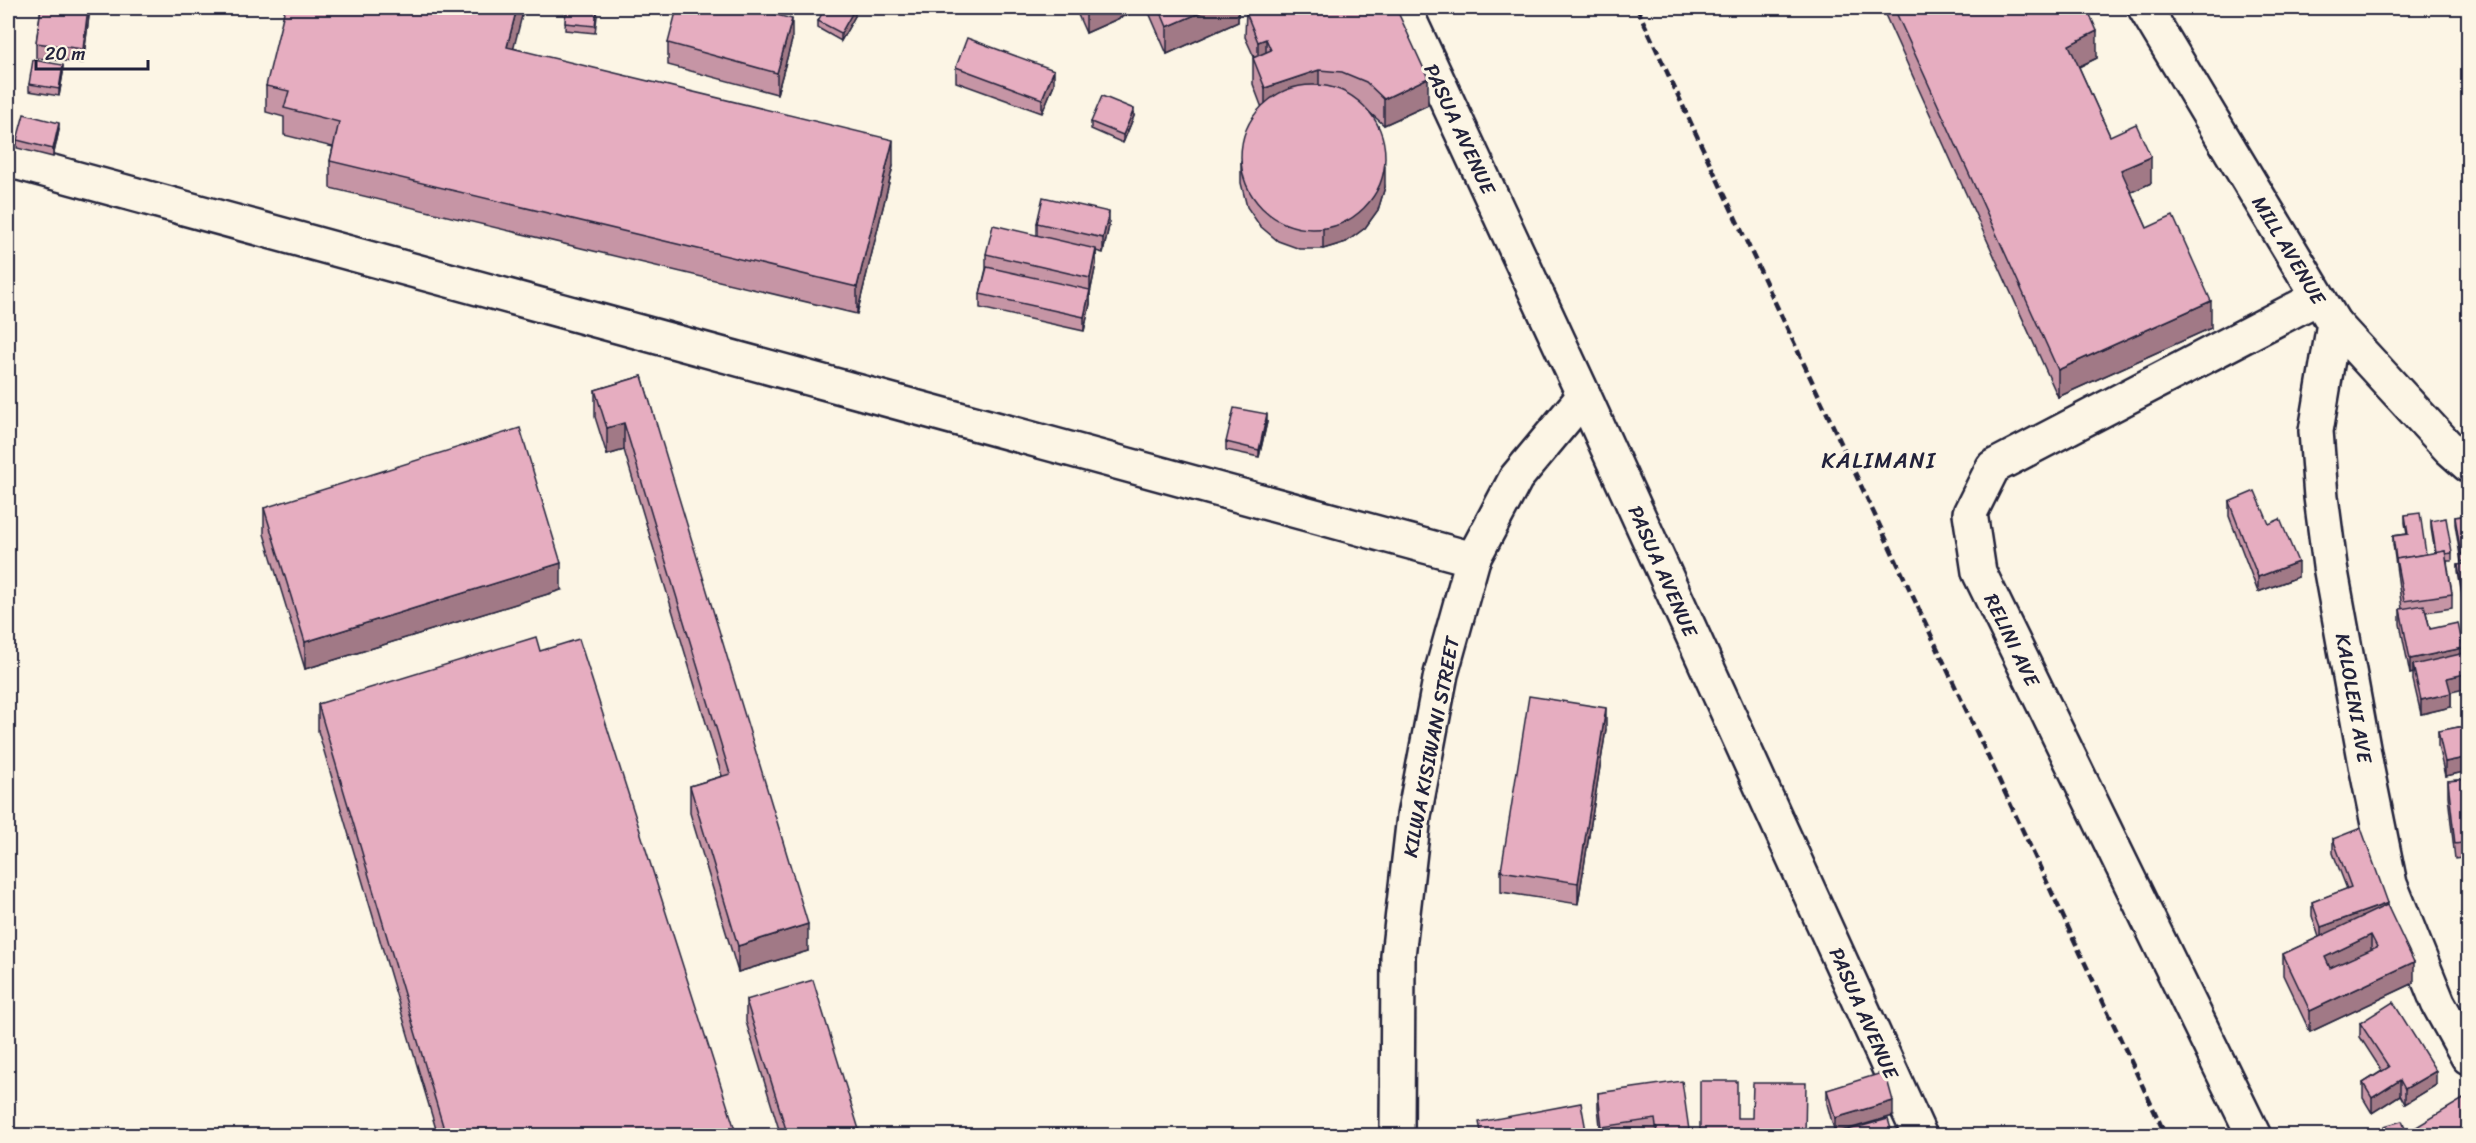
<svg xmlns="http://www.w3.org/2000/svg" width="2476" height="1143" viewBox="0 0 2476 1143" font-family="Sriracha,sans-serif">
  <rect width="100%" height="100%" fill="#fcf5e5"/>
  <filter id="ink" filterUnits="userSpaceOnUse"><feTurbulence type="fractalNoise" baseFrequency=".0167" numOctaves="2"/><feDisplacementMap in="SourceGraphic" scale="12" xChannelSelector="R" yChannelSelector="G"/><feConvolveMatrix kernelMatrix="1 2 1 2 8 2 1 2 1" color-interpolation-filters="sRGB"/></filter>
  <g filter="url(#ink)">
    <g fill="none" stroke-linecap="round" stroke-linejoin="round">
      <defs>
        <g id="minor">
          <path d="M 1404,8 L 1584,396 L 1920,1136"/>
          <path d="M 2145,8 L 2334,323 L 2450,449 L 2468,465"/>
          <path d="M 8,160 L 1473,559"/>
          <path d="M 2334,323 L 2316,431 L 2321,497 L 2330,566 L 2367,770 L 2390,884 L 2438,1003 L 2468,1057"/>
          <path d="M 1397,1136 L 1398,956 L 1414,816 L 1441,674 L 1473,559 L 1516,478 L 1584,396"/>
          <path d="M 2254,1136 L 1979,572 L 1970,513 L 1993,467 L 2317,298"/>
        </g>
      </defs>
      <use href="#minor" stroke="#22223b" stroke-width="38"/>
      <use href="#minor" stroke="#fcf5e5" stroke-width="33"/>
      <path stroke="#22223b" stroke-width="4.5" stroke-dasharray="9 4.5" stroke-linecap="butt" d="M 1637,8 L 2166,1136"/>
    </g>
    <g fill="#c695a5" stroke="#22223b" stroke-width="1.5">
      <path d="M 41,8 L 90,8 L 83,63 L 36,58 L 36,43 Z"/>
      <path d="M 566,8 L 598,8 L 595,33 L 565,30 Z"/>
      <path d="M 1075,8 L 1142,8 L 1086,33 Z"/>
      <path d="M 1147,8 L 1238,8 L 1238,22 L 1167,54 Z"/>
      <path d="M 1245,8 L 1396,8 L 1428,105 L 1384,125 L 1368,111 L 1385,187 L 1378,210 L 1365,228 L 1346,242 L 1323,249 L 1300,249 L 1278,241 L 1260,226 L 1247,207 L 1241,183 L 1241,162 L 1262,108 L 1253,84 L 1253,58 L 1254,57 L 1245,37 L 1246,10 Z"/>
      <path d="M 1882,8 L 2087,8 L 2097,58 L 2079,67 L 2110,136 L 2151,183 L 2131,192 L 2147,228 L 2211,328 L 2058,397 Z"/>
      <path d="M 855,16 L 841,41 L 818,28 L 818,21 Z"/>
      <path d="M 792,40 L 777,94 L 668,65 L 668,43 Z"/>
      <path d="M 513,48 L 893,166 L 857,314 L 330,188 L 330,161 L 333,147 L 284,135 L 284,117 L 266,112 L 266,86 Z"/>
      <path d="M 956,67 L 1054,84 L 1042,113 L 956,82 Z"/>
      <path d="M 63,73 L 59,96 L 29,91 L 29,84 Z"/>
      <path d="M 1134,116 L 1123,143 L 1091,129 L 1091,122 Z"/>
      <path d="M 59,130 L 53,157 L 17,148 L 17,140 Z"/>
      <path d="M 1037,223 L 1109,226 L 1103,253 L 1096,251 L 1096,264 L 1090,293 L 1090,304 L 1084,331 L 980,308 L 980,294 L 986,269 L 986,254 L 1037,236 Z"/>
      <path d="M 642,376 L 808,951 L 738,972 L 690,813 L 690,786 L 722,776 L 624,450 L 607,455 L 595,417 L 595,390 Z"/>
      <path d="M 1267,422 L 1259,457 L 1226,450 L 1226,442 Z"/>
      <path d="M 2229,502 L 2269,524 L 2298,577 L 2258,592 L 2229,516 Z"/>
      <path d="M 264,508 L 561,590 L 305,669 L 264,534 Z"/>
      <path d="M 2405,515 L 2426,554 L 2435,553 L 2431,528 L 2431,521 L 2452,553 L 2452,561 L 2447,561 L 2452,594 L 2452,608 L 2426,612 L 2430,629 L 2451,692 L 2451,707 L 2421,714 L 2413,680 L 2413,673 L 2410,674 L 2400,624 L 2400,609 L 2402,609 L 2393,544 L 2393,536 L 2407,534 L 2405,523 Z"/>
      <path d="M 2469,515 L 2469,560 L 2461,562 L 2455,524 L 2455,517 Z"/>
      <path d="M 2469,563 L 2469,606 L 2464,607 L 2458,572 L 2458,565 Z"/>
      <path d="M 540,651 L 737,1136 L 438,1136 L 318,731 L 318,704 Z"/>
      <path d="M 2469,725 L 2469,771 L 2445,776 L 2438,746 L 2438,731 Z"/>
      <path d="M 1606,729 L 1578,904 L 1501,892 L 1501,871 Z"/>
      <path d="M 2469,779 L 2469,857 L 2455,859 L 2448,796 L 2448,781 Z"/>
      <path d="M 2333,839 L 2388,907 L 2414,983 L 2310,1032 L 2283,975 L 2283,954 L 2319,937 L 2312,916 L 2312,902 L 2347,889 L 2333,853 Z"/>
      <path d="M 746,1000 L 861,1136 L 781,1136 L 746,1022 Z"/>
      <path d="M 2360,1023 L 2436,1085 L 2405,1104 L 2400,1095 L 2372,1113 L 2363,1098 L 2363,1083 L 2382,1071 L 2360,1037 Z"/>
      <path d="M 1827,1090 L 1893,1116 L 1835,1133 L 1827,1104 Z"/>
      <path d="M 1598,1093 L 1689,1130 L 1689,1136 L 1655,1136 L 1655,1134 L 1643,1136 L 1601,1136 L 1598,1107 Z"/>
    </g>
    <g fill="#a17986" stroke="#22223b" stroke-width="1.5">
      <path d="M 88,8 L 90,8 L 83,63 L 83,49 Z"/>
      <path d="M 517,8 L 524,8 L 507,74 L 507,47 Z"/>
      <path d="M 855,8 L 855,16 L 841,41 L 841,33 Z"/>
      <path d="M 1003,8 L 1015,8 L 1003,13 Z"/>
      <path d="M 1086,8 L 1142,8 L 1086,33 Z"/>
      <path d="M 1211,8 L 1238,8 L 1238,22 L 1167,54 L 1167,27 Z"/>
      <path d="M 792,19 L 792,40 L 777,94 L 777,73 Z"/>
      <path d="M 2097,31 L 2097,58 L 2069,71 L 2069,45 Z"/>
      <path d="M 1266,39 L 1266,65 L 1258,69 L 1258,42 Z"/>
      <path d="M 63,65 L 63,73 L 59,96 L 59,89 Z"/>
      <path d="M 1054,70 L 1054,84 L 1042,113 L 1042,99 Z"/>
      <path d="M 1319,70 L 1319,97 L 1265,115 L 1265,88 Z"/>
      <path d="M 1428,78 L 1428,105 L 1384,125 L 1384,99 Z"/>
      <path d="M 1134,109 L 1134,116 L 1123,143 L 1123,135 Z"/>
      <path d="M 59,123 L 59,130 L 53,157 L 53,149 Z"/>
      <path d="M 893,140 L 893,166 L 857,314 L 857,287 Z"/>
      <path d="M 2151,157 L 2151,183 L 2121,197 L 2121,170 Z"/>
      <path d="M 1385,166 L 1385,187 L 1378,210 L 1365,228 L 1346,242 L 1323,249 L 1323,228 Z"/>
      <path d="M 1109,212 L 1109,226 L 1103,253 L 1103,238 Z"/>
      <path d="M 1096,249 L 1096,264 L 1090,293 L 1090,278 Z"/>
      <path d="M 1090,290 L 1090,304 L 1084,331 L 1084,317 Z"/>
      <path d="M 2211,301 L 2211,328 L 2058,397 L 2058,370 Z"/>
      <path d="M 1267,414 L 1267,422 L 1259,457 L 1259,450 Z"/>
      <path d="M 624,423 L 624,450 L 607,455 L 607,428 Z"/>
      <path d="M 2298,562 L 2298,577 L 2258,592 L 2258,577 Z"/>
      <path d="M 561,563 L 561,590 L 305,669 L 305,642 Z"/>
      <path d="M 2463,648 L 2463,662 L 2413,665 L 2413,673 L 2410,674 L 2410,659 Z"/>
      <path d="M 2469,673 L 2469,688 L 2447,693 L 2447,678 Z"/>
      <path d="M 2451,693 L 2451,707 L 2421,714 L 2421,700 Z"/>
      <path d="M 1606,708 L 1606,729 L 1578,904 L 1578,883 Z"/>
      <path d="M 2469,757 L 2469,771 L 2445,776 L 2445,762 Z"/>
      <path d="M 2388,903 L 2388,917 L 2321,942 L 2321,927 Z"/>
      <path d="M 808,924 L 808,951 L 738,972 L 738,946 Z"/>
      <path d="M 2371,935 L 2371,956 L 2325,978 L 2325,957 Z"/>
      <path d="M 2414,962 L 2414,983 L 2310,1032 L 2310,1011 Z"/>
      <path d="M 2436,1071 L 2436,1085 L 2405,1104 L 2405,1089 Z"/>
      <path d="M 2400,1080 L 2400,1095 L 2372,1113 L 2372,1098 Z"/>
      <path d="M 1893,1101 L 1893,1116 L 1835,1133 L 1835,1118 Z"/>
      <path d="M 2452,1131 L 2452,1136 L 2445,1136 Z"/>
    </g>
    <g fill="#e6adc0" stroke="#22223b" stroke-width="1.5" fill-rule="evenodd">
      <path d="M 41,8 L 88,8 L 83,49 L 36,43 Z"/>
      <path d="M 285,8 L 517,8 L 507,47 L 893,140 L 857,287 L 330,161 L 339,122 L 284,108 L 289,91 L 266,86 Z"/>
      <path d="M 566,8 L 597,8 L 595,26 L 565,23 Z"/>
      <path d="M 677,8 L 751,8 L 792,19 L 777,73 L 668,43 Z"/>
      <path d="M 825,8 L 855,8 L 841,33 L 818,21 Z"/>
      <path d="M 1159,8 L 1211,8 L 1167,27 Z"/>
      <path d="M 1253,8 L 1396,8 L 1428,78 L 1384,99 L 1366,82 L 1342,72 L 1319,70 L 1265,88 L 1253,58 L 1271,50 L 1266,39 L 1258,42 L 1245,10 Z"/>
      <path d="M 1894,8 L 2087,8 L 2097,31 L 2069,45 L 2110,136 L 2136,124 L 2151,157 L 2121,170 L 2147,228 L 2173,216 L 2211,301 L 2058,370 Z"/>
      <path d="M 967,38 L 1054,70 L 1042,99 L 956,67 Z"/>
      <path d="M 33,60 L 63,65 L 59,89 L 29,84 Z"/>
      <circle cx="1313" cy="157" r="72"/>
      <path d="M 1102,96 L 1134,109 L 1123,135 L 1091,122 Z"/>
      <path d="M 24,114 L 59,123 L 53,149 L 17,140 Z"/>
      <path d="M 1043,197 L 1109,212 L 1103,238 L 1037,223 Z"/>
      <path d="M 993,225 L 1096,249 L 1090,278 L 986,254 Z"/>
      <path d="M 987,267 L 1090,290 L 1084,317 L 980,294 Z"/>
      <path d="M 642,376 L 808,924 L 738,946 L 690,786 L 730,774 L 624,423 L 607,428 L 595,390 Z"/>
      <path d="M 1234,408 L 1267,414 L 1259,450 L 1226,442 Z"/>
      <path d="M 520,428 L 561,563 L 305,642 L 264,508 Z"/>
      <path d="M 2255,491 L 2269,524 L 2280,519 L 2298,562 L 2258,577 L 2229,502 Z"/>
      <path d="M 2420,513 L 2426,554 L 2396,559 L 2393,536 L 2408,534 L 2405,515 Z"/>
      <path d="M 2469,515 L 2469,553 L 2461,554 L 2455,517 Z"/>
      <path d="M 2446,518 L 2452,553 L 2445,554 L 2445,551 L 2436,553 L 2431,521 Z"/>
      <path d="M 2445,551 L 2452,594 L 2404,601 L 2396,559 Z"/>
      <path d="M 2469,563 L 2469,599 L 2464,600 L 2458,565 Z"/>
      <path d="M 2424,605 L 2430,629 L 2458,623 L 2463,648 L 2410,659 L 2400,609 Z"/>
      <path d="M 536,637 L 540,651 L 579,639 L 737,1136 L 446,1136 L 318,704 Z"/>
      <path d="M 2469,652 L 2469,673 L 2447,678 L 2451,693 L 2421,700 L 2413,665 Z"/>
      <path d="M 1529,696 L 1606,708 L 1578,883 L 1501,871 Z"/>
      <path d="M 2469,725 L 2469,757 L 2445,762 L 2438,731 Z"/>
      <path d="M 2469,779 L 2469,842 L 2455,844 L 2448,781 Z"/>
      <path d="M 2361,828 L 2388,903 L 2321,927 L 2312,902 L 2351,887 L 2333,839 Z"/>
      <path d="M 2387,905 L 2414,962 L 2310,1011 L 2283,954 ZM 2371,935 L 2377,947 L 2330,968 L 2325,957 Z"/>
      <path d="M 813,980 L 861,1136 L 788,1136 L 746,1000 Z"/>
      <path d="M 2393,1002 L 2436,1071 L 2405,1089 L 2400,1080 L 2372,1098 L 2363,1083 L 2389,1067 L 2360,1023 Z"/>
      <path d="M 1885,1072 L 1893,1101 L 1835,1118 L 1827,1090 Z"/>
      <path d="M 1682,1081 L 1689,1130 L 1657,1134 L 1655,1119 L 1602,1127 L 1598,1093 Z"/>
      <path d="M 1700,1081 L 1737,1081 L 1737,1118 L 1752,1118 L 1753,1083 L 1806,1083 L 1805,1136 L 1700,1136 Z"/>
      <path d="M 2463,1099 L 2469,1107 L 2469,1136 L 2455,1136 L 2452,1131 L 2445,1136 L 2410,1136 L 2408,1132 Z"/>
      <path d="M 1581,1103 L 1587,1136 L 1482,1136 L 1479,1122 Z"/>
      <path d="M 1888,1119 L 1893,1136 L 1850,1136 L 1848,1130 Z"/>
      <path d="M 2402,1121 L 2408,1136 L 2387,1136 L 2384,1126 Z"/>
    </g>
  </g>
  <g text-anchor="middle" stroke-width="6" stroke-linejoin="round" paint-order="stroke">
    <g font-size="20" fill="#22223b" stroke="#fcf5e5">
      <text transform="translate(1460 129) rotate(65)" y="7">PASUA AVENUE</text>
      <text transform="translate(2289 250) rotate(59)" y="7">MILL AVENUE</text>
      <text transform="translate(1663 571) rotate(66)" y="7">PASUA AVENUE</text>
      <text transform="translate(2012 640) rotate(64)" y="7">RELINI AVE</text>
      <text transform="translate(2354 698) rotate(80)" y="7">KALOLENI AVE</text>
      <text transform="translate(1431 747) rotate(-79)" y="7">KILWA KISIWANI STREET</text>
      <text transform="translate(1864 1013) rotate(66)" y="7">PASUA AVENUE</text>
    </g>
    <g font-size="22" letter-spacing="1.5" fill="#22223b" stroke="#fcf5e5">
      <text x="1879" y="468">KALIMANI</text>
    </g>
  </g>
  <rect width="2476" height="1143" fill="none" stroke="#fcf5e5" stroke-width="30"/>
  <rect x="15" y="15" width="2446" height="1113" fill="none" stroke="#22223b" stroke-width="2" filter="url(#ink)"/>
  <path d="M36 60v9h112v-9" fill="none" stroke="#22223b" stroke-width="3"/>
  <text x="45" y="60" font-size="18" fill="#22223b" stroke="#fcf5e5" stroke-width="4.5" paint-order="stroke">20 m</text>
</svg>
